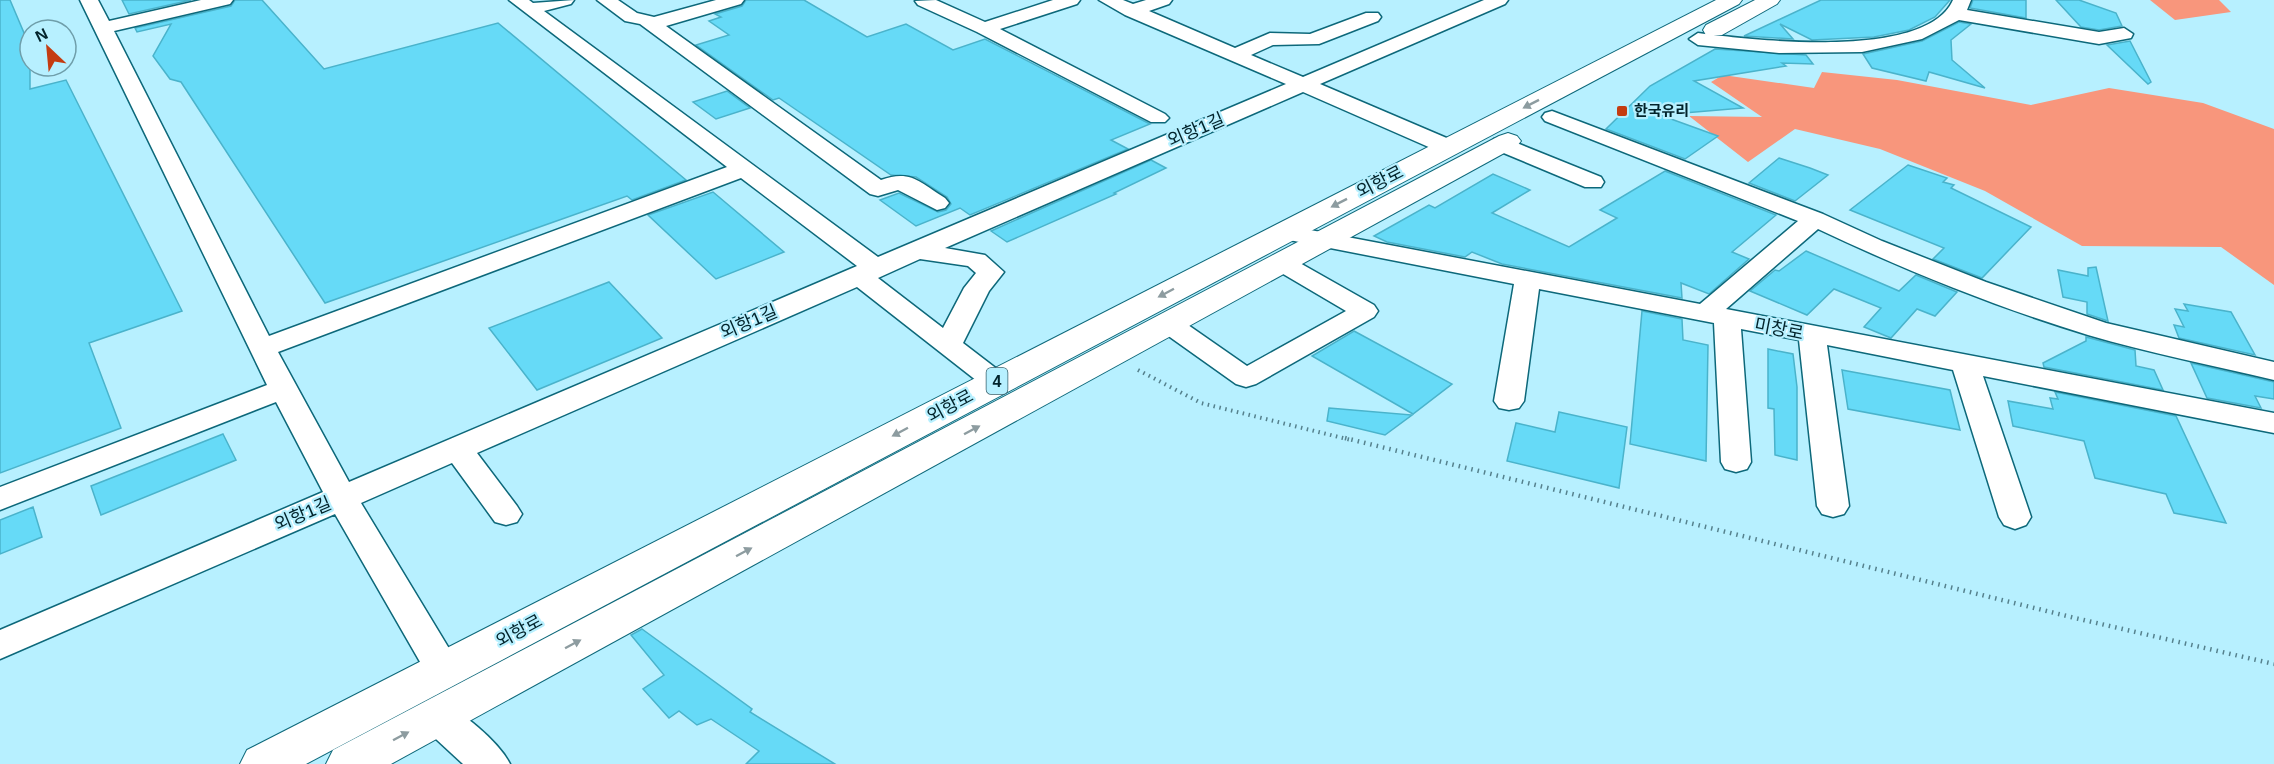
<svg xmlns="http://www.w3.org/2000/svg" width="2274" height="764" viewBox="0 0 2274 764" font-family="Helvetica,'Noto Sans KR',sans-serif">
  <rect width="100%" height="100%" fill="#b7f0ff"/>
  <g fill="#f8967c">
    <path d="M 2150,0 L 2219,0 L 2231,12 L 2175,20 Z"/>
    <path d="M 1822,72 L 1897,80 L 2031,105 L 2109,88 L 2203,103 L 2274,129 L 2274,285 L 2221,247 L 2082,246 L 1985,191 L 1880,149 L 1795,129 L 1748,162 L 1689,116 L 1762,117 L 1711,82 L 1723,75 L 1814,88 Z"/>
  </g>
  <g fill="#66daf7" stroke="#4ab3cb" stroke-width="1.5">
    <path d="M 0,0 L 10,0 L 30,47 L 30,89 L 66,80 L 182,311 L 89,343 L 121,428 L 0,473 Z"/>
    <path d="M 122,0 L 191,0 L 129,14 Z"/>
    <path d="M 235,0 L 262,0 L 324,69 L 498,23 L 686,180 L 632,200 L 627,196 L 325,303 L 181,82 L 170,79 L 153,56 L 171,24 L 137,32 L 135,28 L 231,6 Z"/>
    <path d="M 746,0 L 804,0 L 867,37 L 906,24 L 953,50 L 985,39 L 1150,124 L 1111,140 L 1128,149 L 970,215 L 960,208 L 916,226 L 880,200 L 899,193 L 938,212 L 946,210 L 951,204 L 947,197 L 916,177 L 891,175 L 779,98 L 773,100 L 696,45 L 729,35 L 709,21 L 721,17 L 715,14 L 742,6 Z"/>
    <path d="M 1821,0 L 1950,0 L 1935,17 L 1909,30 L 1874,37 L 1812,40 L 1780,24 L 1793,39 L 1744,36 Z"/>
    <path d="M 1973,0 L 2026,0 L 2026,18 L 1970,8 Z"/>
    <path d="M 2056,0 L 2079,0 L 2116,13 L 2122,26 L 2099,30 L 2081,27 Z"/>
    <path d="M 1959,22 L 1971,24 L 1951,40 L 1952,60 L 1985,88 L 1929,72 L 1926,81 L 1872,68 L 1863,54 L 1922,41 Z"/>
    <path d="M 2130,41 L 2151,82 L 2148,84 L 2107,45 Z"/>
    <path d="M 1715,49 L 1806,55 L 1813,64 L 1782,63 L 1786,66 L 1694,81 L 1743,108 L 1660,115 L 1718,136 L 1685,159 L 1606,129 L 1650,86 Z"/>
    <path d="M 727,91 L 750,108 L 716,119 L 693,102 Z"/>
    <path d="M 1779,158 L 1810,168 L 1828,175 L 1795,201 L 1749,183 Z"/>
    <path d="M 1151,160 L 1166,168 L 1114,193 L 1116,194 L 1007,242 L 991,231 Z"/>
    <path d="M 1908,165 L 1947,178 L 1943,182 L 1954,185 L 1951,188 L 2031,227 L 1982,278 L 1933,259 L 1944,248 L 1850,210 Z"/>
    <path d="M 1665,171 L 1776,215 L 1732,252 L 1749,259 L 1709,294 L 1681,283 L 1682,298 L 1502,264 L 1472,252 L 1465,257 L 1387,242 L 1374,236 L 1429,205 L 1435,208 L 1493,174 L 1530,190 L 1492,213 L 1569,247 L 1617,218 L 1600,210 Z"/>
    <path d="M 713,192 L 784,252 L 716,279 L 648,215 Z"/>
    <path d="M 1806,251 L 1899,291 L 1916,275 L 1957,292 L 1935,316 L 1917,309 L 1891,338 L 1864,327 L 1881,308 L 1834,289 L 1807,315 L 1750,291 L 1775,270 L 1779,271 Z"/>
    <path d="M 2096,267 L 2108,321 L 2087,314 L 2087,302 L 2063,297 L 2058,270 L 2088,276 L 2088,268 Z"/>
    <path d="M 609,282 L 662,338 L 537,390 L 489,328 Z"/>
    <path d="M 2184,304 L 2231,312 L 2255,355 L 2179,338 L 2174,325 L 2184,327 L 2175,309 L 2188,311 Z"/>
    <path d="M 1642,311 L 1682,319 L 1683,340 L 1708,345 L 1706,461 L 1630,444 Z"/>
    <path d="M 1354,331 L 1452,384 L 1413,414 L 1312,356 Z"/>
    <path d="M 2086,337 L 2135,350 L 2136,366 L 2154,370 L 2163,390 L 2044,367 L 2043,363 L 2086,341 Z"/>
    <path d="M 1768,349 L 1793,354 L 1797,387 L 1797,460 L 1775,455 L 1774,409 L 1768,408 Z"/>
    <path d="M 2191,363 L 2274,382 L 2274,399 L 2255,396 L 2261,408 L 2207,398 Z"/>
    <path d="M 1842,370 L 1950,390 L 1960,430 L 1848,409 Z"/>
    <path d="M 2055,392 L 2176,416 L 2226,523 L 2174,513 L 2166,494 L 2095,478 L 2084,441 L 2013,426 L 2008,401 L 2053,409 L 2050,398 L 2058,399 Z"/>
    <path d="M 1329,408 L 1412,415 L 1385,435 L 1327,421 Z"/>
    <path d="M 1559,412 L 1627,427 L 1619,488 L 1507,461 L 1516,423 L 1555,432 Z"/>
    <path d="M 223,434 L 236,460 L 101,515 L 91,486 Z"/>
    <path d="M 33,507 L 42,537 L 0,554 L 0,520 Z"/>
    <path d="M 642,629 L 752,709 L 750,712 L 835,764 L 746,764 L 759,751 L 711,719 L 697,725 L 679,711 L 669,718 L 643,689 L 664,675 L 631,635 Z"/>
  </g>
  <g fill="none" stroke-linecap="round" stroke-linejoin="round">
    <defs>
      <g id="minor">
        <path d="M 80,0 L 98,0 L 109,21 L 201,0 L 233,0 L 230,4 L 114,31 L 269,336 L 727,167 L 509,0 L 529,0 L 533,3 L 574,0 L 571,4 L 544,11 L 878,257 L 1286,84 L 1125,15 L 1099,0 L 1123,0 L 1133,4 L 1146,0 L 1172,0 L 1169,4 L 1149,11 L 1235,48 L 1270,33 L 1310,34 L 1366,13 L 1378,13 L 1381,17 L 1378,21 L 1319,44 L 1273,45 L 1251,55 L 1303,77 L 1484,0 L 1508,0 L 1505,4 L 1320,84 L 1456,142 L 1459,147 L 1456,152 L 1440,152 L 1303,92 L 945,248 L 985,255 L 1004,272 L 989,291 L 963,343 L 1006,376 L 1010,382 L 1006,388 L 996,391 L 986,388 L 857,287 L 477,453 L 517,506 L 522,514 L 517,522 L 506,525 L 495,522 L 452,463 L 361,503 L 462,670 L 457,681 L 444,685 L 431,681 L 335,514 L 0,659 L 0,630 L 323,492 L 276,402 L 0,510 L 0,487 L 267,385 ZM 741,178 L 857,266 L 349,482 L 278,352 ZM 920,259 L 968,266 L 976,273 L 964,288 L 943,328 L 878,278 Z"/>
        <path d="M 597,0 L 618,0 L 637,13 L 654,17 L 716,0 L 744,0 L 741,4 L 666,26 L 881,180 C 911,169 920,183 945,198 L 949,203 L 945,208 L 937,210 L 898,190 L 878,196 L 870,194 L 640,24 L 625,21 Z"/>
        <path d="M 936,0 L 985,22 L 1053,0 L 1080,0 L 1077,4 L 1000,29 L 1165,114 L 1169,118 L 1165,122 L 1151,122 L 977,32 L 918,5 L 915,1 Z"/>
        <path d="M 1953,0 L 1971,0 L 1967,10 L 2099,32 L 2124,28 L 2133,34 L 2131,38 L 2099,44 L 1959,20 L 1922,39 L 1862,52 L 1779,53 L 1698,45 L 1689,39 L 1698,33 C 1752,40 1926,61 1953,0 Z"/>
        <path d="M 1552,111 L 1823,214 L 1882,241 L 1986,282 L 2106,323 L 2274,362 L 2274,380 C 2212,365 2149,353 2088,335 C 1996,307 1905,270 1818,229 L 1726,309 L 2274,413 L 2274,433 L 1983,376 L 2031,517 L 2026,525 L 2015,529 L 2004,525 L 1999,517 L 1953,370 L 1827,345 L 1849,506 L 1844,514 L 1833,517 L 1822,514 L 1817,506 L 1799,340 L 1741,329 L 1751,462 L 1747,469 L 1736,472 L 1725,469 L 1721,462 L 1714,323 L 1539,289 L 1524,401 L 1519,408 L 1509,410 L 1499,408 L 1494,401 L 1514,284 L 1284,239 L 1275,237 L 1272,232 L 1275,227 L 1284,225 L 1700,304 L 1798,221 L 1545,121 L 1542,117 L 1545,113 Z"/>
        <path d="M 1502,137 L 1601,177 L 1604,182 L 1601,187 L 1585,187 L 1494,149 L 1491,144 L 1494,139 Z"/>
        <path d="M 1282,255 L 1291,258 L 1374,305 L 1378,311 L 1374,317 L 1256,384 L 1246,387 L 1236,384 L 1160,330 L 1156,324 L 1160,318 L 1169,316 L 1178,318 L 1247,366 L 1346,311 L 1273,268 L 1269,263 L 1273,258 Z"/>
        <path d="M 437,701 C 460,709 499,742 510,764 L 463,764 L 424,728 L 418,717 L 424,706 Z"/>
      </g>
      <g id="major">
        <path d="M 1716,0 L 1742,0 L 1739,4 L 306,764 L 240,764 L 247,750 Z"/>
        <path d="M 1755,0 L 1780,0 L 1777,4 L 1722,35 L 1706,35 L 1703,30 L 1706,25 Z"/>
        <path d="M 1508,133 L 1517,136 L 1521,141 L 1517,146 L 391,764 L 326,764 L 333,750 L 1499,136 Z"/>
      </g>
    </defs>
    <use href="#minor" stroke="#0d687a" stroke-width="3"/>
    <use href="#major" stroke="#0d687a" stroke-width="2"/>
    <path stroke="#55818d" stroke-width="4" stroke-dasharray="1.5 4.5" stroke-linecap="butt" d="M 1138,370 L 1201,403 L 1351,440"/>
    <path stroke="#55818d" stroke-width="4.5" stroke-dasharray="1.5 5" stroke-linecap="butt" d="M 1345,438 L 2075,618 L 2274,664"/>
    <use href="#minor" fill="#fff" fill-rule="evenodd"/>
    <use href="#major" fill="#fff" fill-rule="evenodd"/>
  </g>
  <defs><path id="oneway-solid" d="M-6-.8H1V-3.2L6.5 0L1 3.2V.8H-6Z" transform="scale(1.5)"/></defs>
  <g fill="#8d9ca0">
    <use href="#oneway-solid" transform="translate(1531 104) rotate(153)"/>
    <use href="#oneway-solid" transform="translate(1339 203) rotate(153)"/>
    <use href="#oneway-solid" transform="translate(1166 293) rotate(152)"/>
    <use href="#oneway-solid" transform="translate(972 430) rotate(-28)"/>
    <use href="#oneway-solid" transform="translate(900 432) rotate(152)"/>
    <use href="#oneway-solid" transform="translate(744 552) rotate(-28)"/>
    <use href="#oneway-solid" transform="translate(573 644) rotate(-28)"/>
    <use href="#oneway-solid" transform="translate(401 736) rotate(-28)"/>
  </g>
  <rect fill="#c43c11" stroke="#b7f0ff" stroke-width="2" x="1616" y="105" width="12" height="12" rx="3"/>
  <g text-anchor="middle" stroke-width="4.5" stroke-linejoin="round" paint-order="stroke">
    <g font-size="15" font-weight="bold" fill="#02232b" stroke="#b7f0ff" text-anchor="start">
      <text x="1634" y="116">한국유리</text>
    </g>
    <rect fill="#b7f0ff" stroke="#38606b" stroke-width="1.5" x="986.5" y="368" width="21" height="26" rx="4.5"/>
    <g font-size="16" font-weight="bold" fill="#02232b">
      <text x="997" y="387">4</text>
    </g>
    <g font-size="18" fill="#02232b" stroke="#b7f0ff">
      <text transform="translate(1196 130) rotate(-23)" y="6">외항1길</text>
      <text transform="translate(1380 182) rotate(-27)" y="6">외항로</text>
      <text transform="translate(749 322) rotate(-23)" y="6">외항1길</text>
      <text transform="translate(1779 329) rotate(11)" y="6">미창로</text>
      <text transform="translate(950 406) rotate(-28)" y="6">외항로</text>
      <text transform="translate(303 514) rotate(-23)" y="6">외항1길</text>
      <text transform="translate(519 631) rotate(-28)" y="6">외항로</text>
    </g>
  </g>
  <g transform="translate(48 48) rotate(334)"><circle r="28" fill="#b7f0ff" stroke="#6f9eaa" stroke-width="1.5"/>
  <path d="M0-4.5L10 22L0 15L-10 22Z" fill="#c43c11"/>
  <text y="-9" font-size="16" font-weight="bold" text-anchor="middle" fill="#02232b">N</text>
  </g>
</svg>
